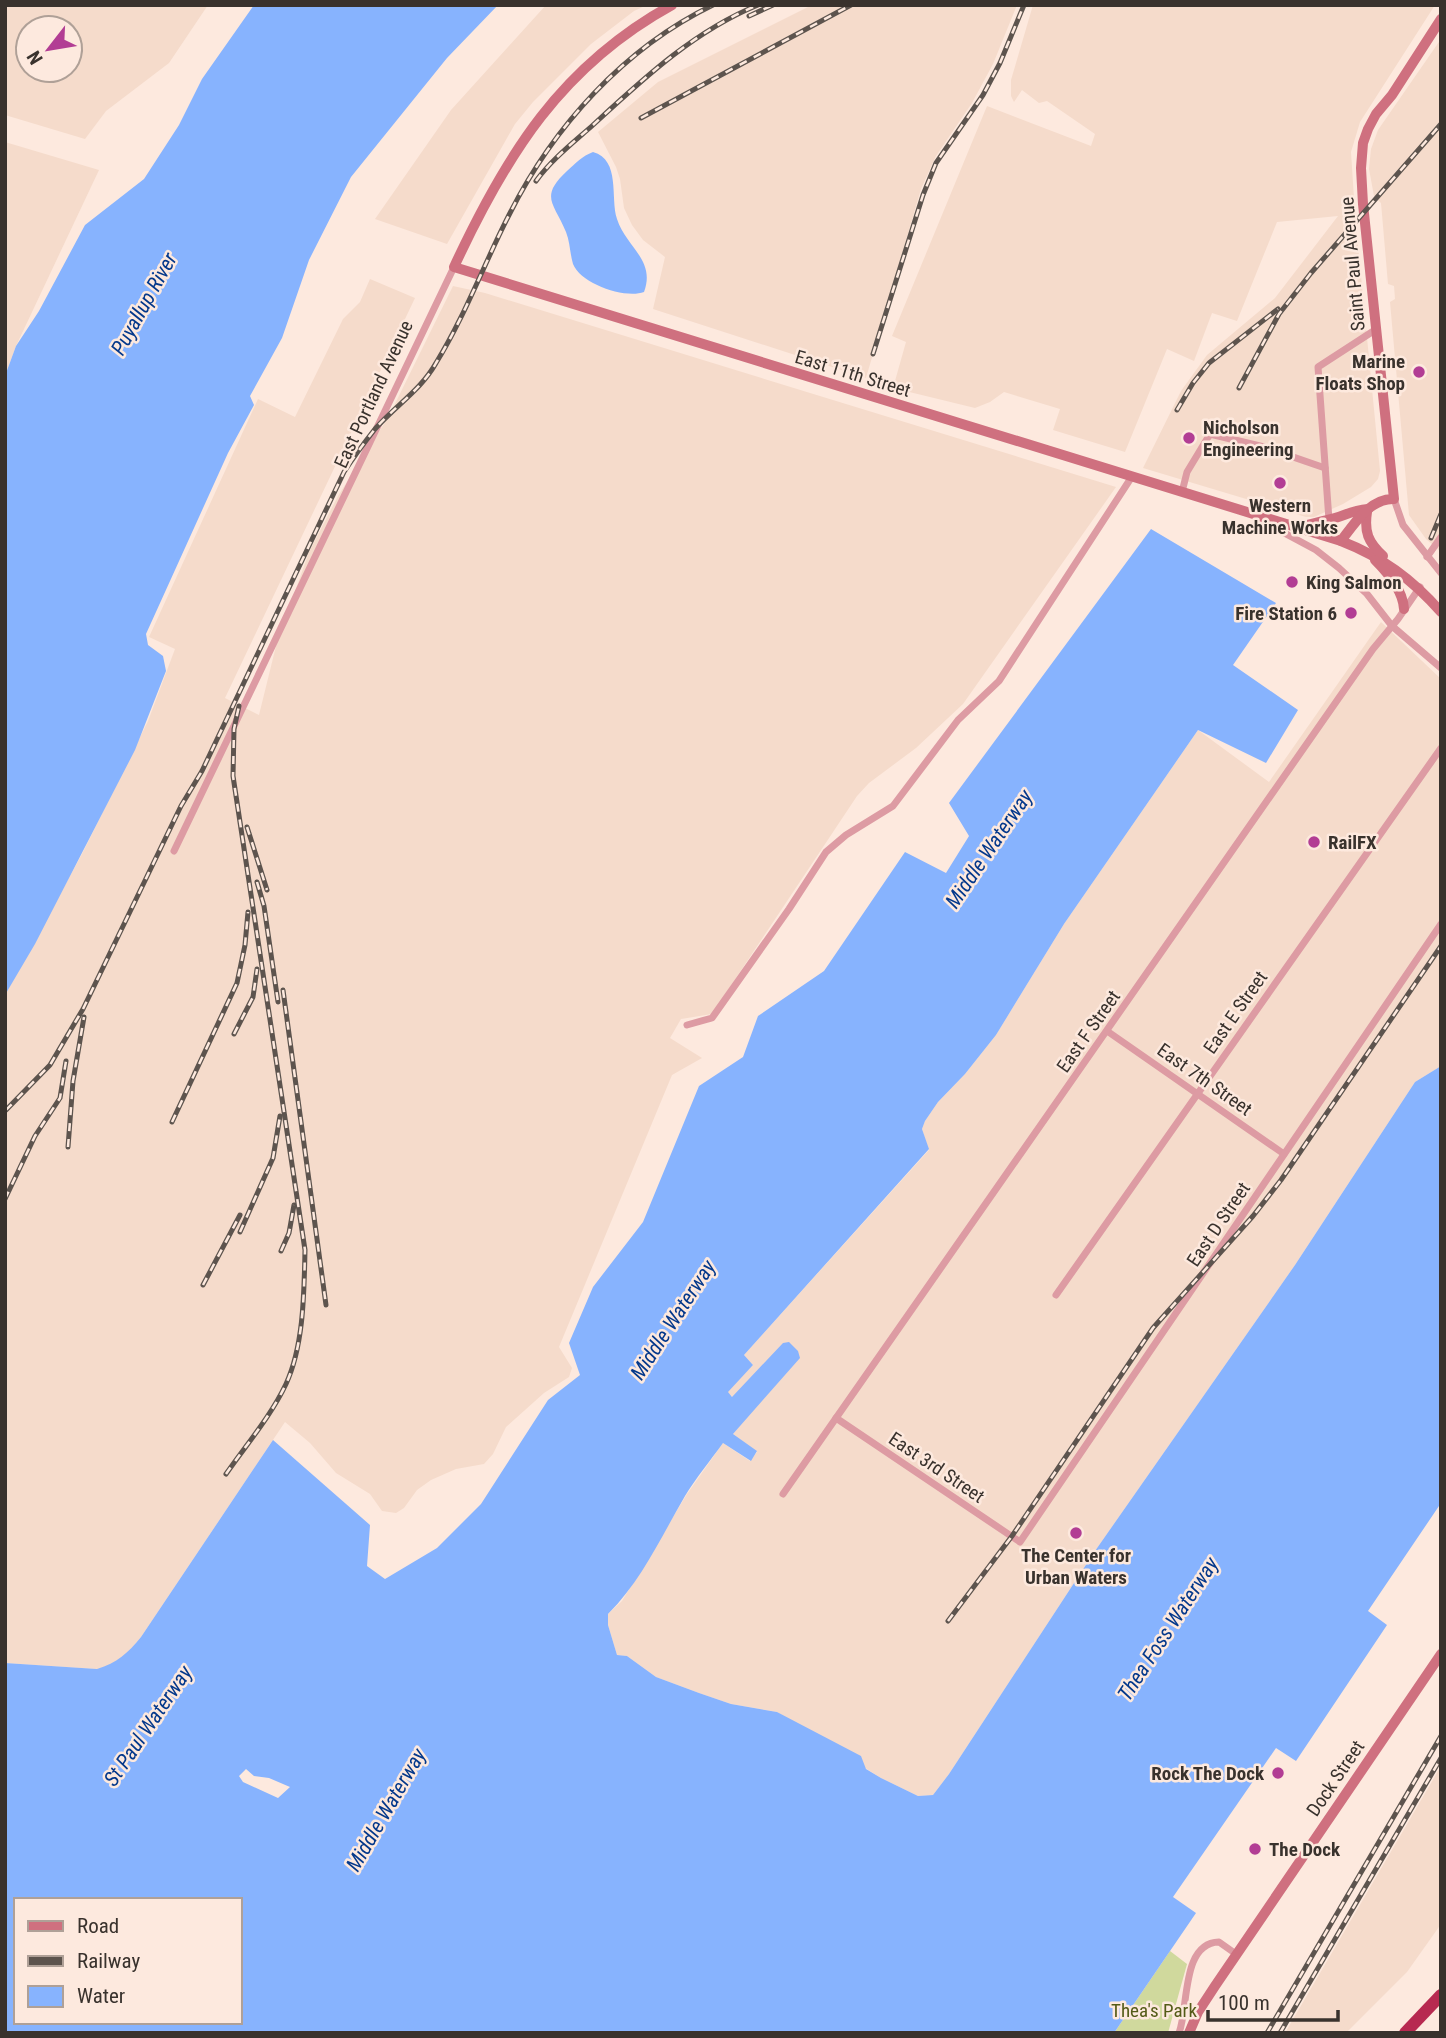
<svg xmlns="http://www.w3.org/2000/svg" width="1446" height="2038" viewBox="0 0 1446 2038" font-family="'Roboto Condensed',sans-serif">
  <rect width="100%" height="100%" fill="#fde9de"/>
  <g fill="#f5dbcb" fill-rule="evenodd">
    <path d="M 5,5 L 208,5 L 169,63 L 106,111 L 85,139 L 5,115 ZM 70,28 L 70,70 L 28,70 L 28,28 Z"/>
    <path d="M 546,5 L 647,5 L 634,11 L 591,44 L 533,102 L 515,124 L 447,244 L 375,219 L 451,110 Z"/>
    <path d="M 812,5 L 1017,5 L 993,64 L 972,103 L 936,156 L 921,189 L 866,378 L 653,309 L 665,257 L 643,240 L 632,225 L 624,208 L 620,179 L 616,167 L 598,132 L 658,82 Z"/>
    <path d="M 1033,5 L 1435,5 L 1360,122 L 1351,152 L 1355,214 L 1380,471 L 1378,479 L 1371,487 L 1343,504 L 1314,517 L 1306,517 L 1143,468 L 1181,391 L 1207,355 L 1275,298 L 1338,216 L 1277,222 L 1237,321 L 1212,313 L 1194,361 L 1167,349 L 1125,452 L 1053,430 L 1060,409 L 1004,392 L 990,402 L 975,408 L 893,388 L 906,342 L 892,336 L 987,106 L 1091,146 L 1095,134 L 1047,101 L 1039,103 L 1022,90 L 1014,102 L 1011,96 L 1011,80 Z"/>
    <path d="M 1441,39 L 1441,552 L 1426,539 L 1409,515 L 1390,302 L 1395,299 L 1394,286 L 1388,284 L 1381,203 L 1374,196 L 1369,169 L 1371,149 L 1378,130 Z"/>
    <path d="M 5,142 L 99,170 L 16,346 L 5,376 Z"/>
    <path d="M 370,279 L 415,298 L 225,698 L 259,715 L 277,642 L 309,552 L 338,496 L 389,416 L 453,286 L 485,293 L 1116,487 L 963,704 L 916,748 L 869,783 L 857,796 L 712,1014 L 681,1019 L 670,1038 L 702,1058 L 672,1075 L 559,1347 L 572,1368 L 569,1377 L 544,1393 L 506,1427 L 493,1454 L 484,1464 L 456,1469 L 431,1480 L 417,1490 L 404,1508 L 396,1513 L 382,1511 L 370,1494 L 336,1473 L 310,1443 L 285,1422 L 141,1637 L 127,1654 L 111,1665 L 97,1669 L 5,1663 L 5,995 L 82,854 L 148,721 L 175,649 L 149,637 L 258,399 L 295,417 L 343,319 L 360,302 Z"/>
    <path d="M 1381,622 L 1441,679 L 1441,1066 L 1415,1082 L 1295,1265 L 1095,1551 L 949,1774 L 933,1795 L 918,1796 L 881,1778 L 777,1712 L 731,1704 L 699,1693 L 656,1677 L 627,1656 L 617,1655 L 608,1625 L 608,1614 L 622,1601 L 687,1494 L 723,1443 L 750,1461 L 757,1452 L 733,1434 L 750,1413 L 727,1392 L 753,1365 L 744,1355 L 929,1150 L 922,1129 L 925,1121 L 938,1102 L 965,1074 L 996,1035 L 1064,924 L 1198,730 L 1269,782 Z"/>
    <path d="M 1441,1766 L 1441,1924 L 1407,1972 L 1346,2033 L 1285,2033 Z"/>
  </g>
  <path fill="#d0d99d" d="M 1170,1951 L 1187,1964 L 1168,2033 L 1114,2033 Z"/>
  <g fill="#87b3fe" fill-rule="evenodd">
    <path d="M 254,5 L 498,5 L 447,58 L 351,177 L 309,260 L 282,338 L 250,396 L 254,405 L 228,453 L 146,634 L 148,645 L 163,656 L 166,671 L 135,750 L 35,944 L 5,995 L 5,376 L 16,346 L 39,311 L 85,225 L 144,179 L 179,125 L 202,79 Z"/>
    <path d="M 593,152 C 621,160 610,198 617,219 C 626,247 656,260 644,292 C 625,299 581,284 573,264 C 570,254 570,242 566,232 C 554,203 539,197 567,171 C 576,163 582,156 593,152 Z"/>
    <path d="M 1151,529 L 1276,603 L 1233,665 L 1298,710 L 1266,763 L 1198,730 L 1064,924 L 996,1035 L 965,1074 L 938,1102 L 925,1121 L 922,1129 L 929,1149 L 744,1355 L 753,1365 L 728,1392 L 732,1397 L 783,1343 L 789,1342 L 798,1351 L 800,1358 L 733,1434 L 757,1451 L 751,1461 L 723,1443 C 710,1461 696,1478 685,1496 C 661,1537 642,1580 608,1614 L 608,1625 L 617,1655 L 627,1656 L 656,1677 L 699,1693 L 731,1704 L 777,1712 L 861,1756 L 866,1769 L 881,1778 L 918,1796 L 933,1795 L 949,1774 L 1095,1551 L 1295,1265 L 1415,1082 L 1441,1066 L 1441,1503 L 1368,1611 L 1387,1625 L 1298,1758 L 1296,1761 L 1276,1748 L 1173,1897 L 1196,1913 L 1114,2033 L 5,2033 L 5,1663 L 97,1669 C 117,1663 128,1653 141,1637 L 273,1440 L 370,1525 L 367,1566 L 385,1579 L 437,1548 L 481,1504 L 548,1400 L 580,1375 L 569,1343 L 593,1287 L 643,1222 L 699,1086 L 743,1057 L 758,1016 L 824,971 L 905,852 L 946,873 L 969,836 L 949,803 ZM 246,1769 L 254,1776 L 269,1778 L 290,1787 L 278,1798 L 243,1782 L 239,1776 ZM 16,1900 L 240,1900 L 240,2022 L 16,2022 Z"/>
  </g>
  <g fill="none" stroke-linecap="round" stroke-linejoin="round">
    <g stroke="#dd9ba3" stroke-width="7">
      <path d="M 1182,492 L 1187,472 L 1210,434 L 1264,447 L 1325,468"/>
      <path d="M 1394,499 L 1403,525 L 1441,573"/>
      <path d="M 1329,520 L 1318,367 L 1375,330"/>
      <path d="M 1262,521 L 1316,550 L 1339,568 L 1367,594 L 1392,626 L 1441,668"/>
      <path d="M 1427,557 L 1441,537"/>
      <path d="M 174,851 L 454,267"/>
      <path d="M 687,1025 L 712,1018 L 789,909 L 826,852 L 846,835 L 893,806 L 958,720 L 999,681 L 1131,478"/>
      <path d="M 1107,1031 L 1284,1154"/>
      <path d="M 1056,1295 L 1441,748"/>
      <path d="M 836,1418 L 1020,1542 L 1441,924"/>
      <path d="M 783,1494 L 1373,649 L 1398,619 L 1420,587"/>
      <path d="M 1179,2033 C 1189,2007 1181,1943 1219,1942 L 1236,1954"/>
    </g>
    <g stroke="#cf707f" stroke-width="10">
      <path d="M 672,5 C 561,66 506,155 454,267 L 1341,541 C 1382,557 1412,579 1441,612"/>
      <path d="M 1367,512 C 1364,532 1368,542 1383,556"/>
      <path d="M 1298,528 C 1308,524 1316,523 1327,520 C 1343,517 1349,511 1368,509"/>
      <path d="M 1341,541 C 1354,524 1370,498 1394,499 L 1363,204 L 1361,168 L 1363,143 L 1368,129 L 1376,114 L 1392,95 L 1441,19"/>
      <path d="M 1375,560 C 1388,573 1403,590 1404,609"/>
      <path d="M 1189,2033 L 1198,2012 L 1215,1986 L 1441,1654"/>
    </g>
    <path stroke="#b72950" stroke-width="12" d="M 1405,2033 L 1441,1995"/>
    <defs>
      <g id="rail">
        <path d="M 749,16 L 773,5"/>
        <path d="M 641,118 L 851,5"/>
        <path d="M 536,181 C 552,159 574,142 593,125 C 643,79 694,31 758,5"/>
        <path d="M 873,354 L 923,195 L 936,163 L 983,95 L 1000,63 L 1024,5"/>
        <path d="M 1239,388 L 1279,314 L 1311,273 L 1441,124"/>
        <path d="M 1177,410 L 1193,383 L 1209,363 L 1278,309"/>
        <path d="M 1431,538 L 1441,514"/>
        <path d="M 247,827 L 267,890"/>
        <path d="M 257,882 L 264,906 L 278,1002"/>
        <path d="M 283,990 L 326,1305"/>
        <path d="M 234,1034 L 253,997 L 257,969"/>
        <path d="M 6,1110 L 50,1065 L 83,1009 L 181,806 L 202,771 L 344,472 C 353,458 364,443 375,429 C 395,406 421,390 436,363 C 465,316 484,264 509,215 C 553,127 624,48 713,5"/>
        <path d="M 172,1122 L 237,983 L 245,945 L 248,912"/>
        <path d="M 68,1147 L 73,1081 L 84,1017"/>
        <path d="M 5,1199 L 35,1136 L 60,1098 L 66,1061"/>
        <path d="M 240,1232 L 273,1158 L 280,1116"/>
        <path d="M 281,1251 L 289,1233 L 294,1205"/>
        <path d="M 203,1285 L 240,1215"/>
        <path d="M 226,1474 C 246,1445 271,1416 286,1384 C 304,1345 304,1292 305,1250 L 233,776 L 234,729 L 239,706"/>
        <path d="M 948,1621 L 1012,1536 L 1153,1328 L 1253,1216 L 1281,1180 L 1441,946"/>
        <path d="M 1267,2033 L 1441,1736"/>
        <path d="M 1280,2033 L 1441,1758"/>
      </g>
    </defs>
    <use href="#rail" stroke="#5d544e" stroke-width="5"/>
    <use href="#rail" stroke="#fde9de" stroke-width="2.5" stroke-dasharray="8" stroke-linecap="butt"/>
  </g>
  <g fill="#b23d94" stroke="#fde9de" stroke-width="2.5">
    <circle cx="1419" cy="372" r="7"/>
    <circle cx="1189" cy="438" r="7"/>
    <circle cx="1280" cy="483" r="7"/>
    <circle cx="1292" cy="582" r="7"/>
    <circle cx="1351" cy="613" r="7"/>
    <circle cx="1314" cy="842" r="7"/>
    <circle cx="1076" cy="1533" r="7"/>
    <circle cx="1278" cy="1773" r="7"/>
    <circle cx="1255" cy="1849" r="7"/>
  </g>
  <g text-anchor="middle" stroke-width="5" stroke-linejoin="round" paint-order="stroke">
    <g font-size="19" fill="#39322d" stroke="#fde9de">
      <text transform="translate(1352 264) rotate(-95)" y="7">Saint Paul Avenue</text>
      <text transform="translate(853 373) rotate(17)" y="7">East 11th Street</text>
      <text transform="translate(373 394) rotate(-65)" y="7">East Portland Avenue</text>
      <text transform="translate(1235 1012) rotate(-55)" y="7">East E Street</text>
      <text transform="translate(1088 1031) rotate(-55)" y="7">East F Street</text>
      <text transform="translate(1205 1079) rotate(35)" y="7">East 7th Street</text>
      <text transform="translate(1218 1224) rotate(-56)" y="7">East D Street</text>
      <text transform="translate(937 1467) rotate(34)" y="7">East 3rd Street</text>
      <text transform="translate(1335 1778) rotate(-56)" y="7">Dock Street</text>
    </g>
    <g font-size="19" font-weight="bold" fill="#39322d" stroke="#fde9de" text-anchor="start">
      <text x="1405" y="368" text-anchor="end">Marine<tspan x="1405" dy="22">Floats Shop</tspan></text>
      <text x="1203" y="434">Nicholson<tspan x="1203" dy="22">Engineering</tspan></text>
      <text x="1280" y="512" text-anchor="middle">Western<tspan x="1280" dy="22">Machine Works</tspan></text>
      <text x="1306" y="589">King Salmon</text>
      <text x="1337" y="620" text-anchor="end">Fire Station 6</text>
      <text x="1328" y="849">RailFX</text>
      <text x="1076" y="1562" text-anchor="middle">The Center for<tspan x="1076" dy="22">Urban Waters</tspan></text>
      <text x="1264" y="1780" text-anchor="end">Rock The Dock</text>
      <text x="1269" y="1856">The Dock</text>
    </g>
    <g font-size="19" fill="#545b17" stroke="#fde9de">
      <text x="1154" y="2017">Thea's Park</text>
    </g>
    <g font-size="21" font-style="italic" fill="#04388b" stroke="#fde9de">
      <text transform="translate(144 304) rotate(-61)" y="7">Puyallup River</text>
      <text transform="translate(989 849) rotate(-56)" y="7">Middle Waterway</text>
      <text transform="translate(673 1320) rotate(-57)" y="7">Middle Waterway</text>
      <text transform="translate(1168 1629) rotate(-57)" y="7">Thea Foss Waterway</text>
      <text transform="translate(148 1726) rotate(-56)" y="7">St Paul Waterway</text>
      <text transform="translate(386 1810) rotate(-60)" y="7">Middle Waterway</text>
    </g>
  </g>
  <rect width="1446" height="2038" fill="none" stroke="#39322d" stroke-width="14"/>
  <rect x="14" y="1898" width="228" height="126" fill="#fde9de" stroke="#afa097" stroke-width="2"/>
  <rect x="28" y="1921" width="35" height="10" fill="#cf707f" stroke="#afa097" stroke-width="2"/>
  <text x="77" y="1933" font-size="21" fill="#39322d">Road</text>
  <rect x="28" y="1956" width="35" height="10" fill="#5d544e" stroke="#afa097" stroke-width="2"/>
  <text x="77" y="1968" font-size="21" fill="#39322d">Railway</text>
  <rect x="28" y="1986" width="35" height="21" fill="#87b3fe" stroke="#afa097" stroke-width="2"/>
  <text x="77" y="2003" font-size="21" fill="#39322d">Water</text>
  <g transform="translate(49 49) rotate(239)"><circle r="33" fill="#fde9de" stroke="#afa097" stroke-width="2"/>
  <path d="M0-5L12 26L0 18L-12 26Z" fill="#b23d94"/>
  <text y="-10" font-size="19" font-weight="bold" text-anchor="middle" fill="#39322d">N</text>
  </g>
  <path d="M1208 2010v10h130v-10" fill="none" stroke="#39322d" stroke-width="3.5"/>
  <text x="1218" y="2010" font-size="21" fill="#39322d" stroke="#fde9de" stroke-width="5" paint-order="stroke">100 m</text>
</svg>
